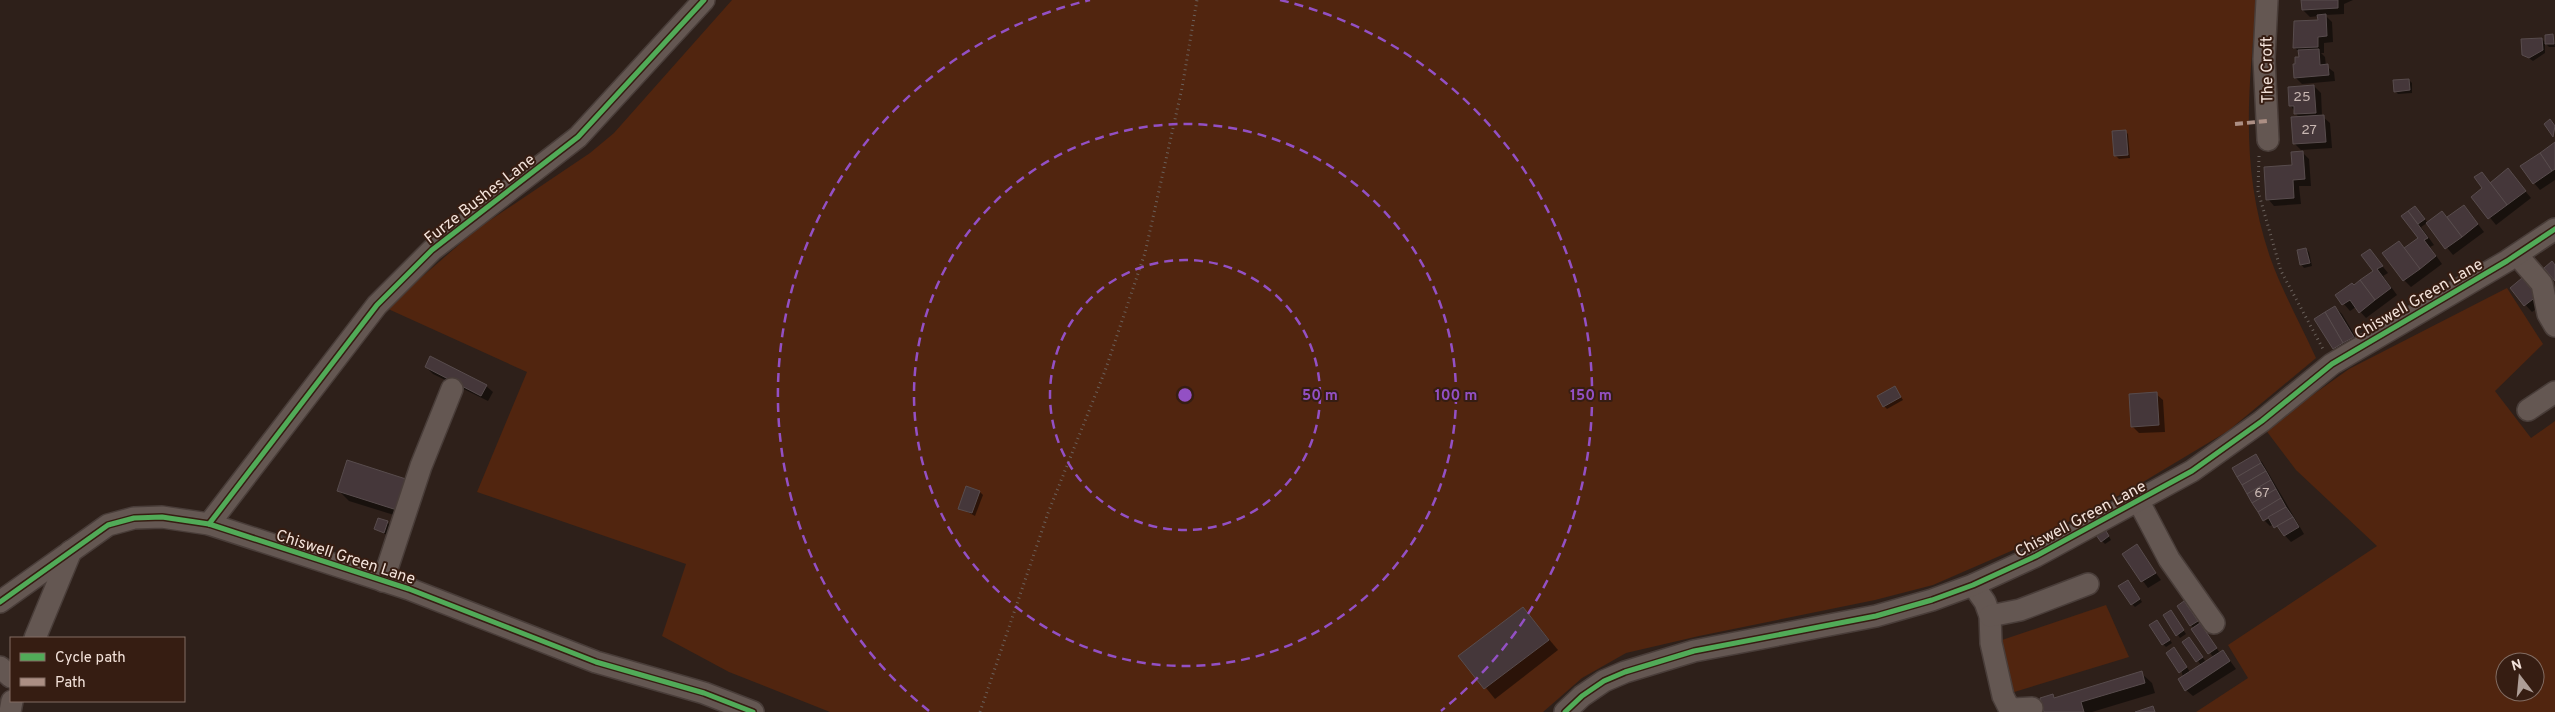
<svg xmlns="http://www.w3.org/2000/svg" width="2555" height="712" viewBox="0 0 2555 712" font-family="Overpass,sans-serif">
  <rect width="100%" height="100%" fill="#2e201a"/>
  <g fill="#51250f" fill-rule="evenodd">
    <path d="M 732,0 L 2257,0 C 2248,91 2240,169 2270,257 C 2282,291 2301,325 2316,358 L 2228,431 L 2133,488 L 2018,548 L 1933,585 L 1875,600 L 1699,636 L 1626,653 L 1582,678 L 1543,712 L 830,712 L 729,672 L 662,636 L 686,564 L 477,492 L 527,372 L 386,308 L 477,229 L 590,153 L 614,133 Z"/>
    <path d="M 2507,288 L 2543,344 L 2495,391 L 2531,438 L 2555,421 L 2555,712 L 2196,712 L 2248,678 L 2228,645 L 2377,546 L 2296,470 L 2265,429 L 2349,369 ZM 2505,662 L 2535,662 L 2535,692 L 2505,692 Z"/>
    <path d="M 2106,605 L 2129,657 L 2011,693 L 1996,642 Z"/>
  </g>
  <g fill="#0007">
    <path d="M 2302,0 L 2353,0 L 2344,4 L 2344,14 L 2325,15 L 2332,22 L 2333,42 L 2324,43 L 2324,53 L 2321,53 L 2325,57 L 2326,66 L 2334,72 L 2335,81 L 2302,84 L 2295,77 L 2300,53 L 2295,48 L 2319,21 L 2319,16 L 2310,17 L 2303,10 Z"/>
    <path d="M 2553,36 L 2555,47 L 2549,47 L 2546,44 Z"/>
    <path d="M 2542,39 L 2545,42 L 2545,53 L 2533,61 L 2523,54 Z"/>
    <path d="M 2409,80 L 2412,83 L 2412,93 L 2398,94 L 2395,91 Z"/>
    <path d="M 2314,86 L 2321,93 L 2322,116 L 2330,123 L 2332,148 L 2301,150 L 2295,144 L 2299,118 L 2291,106 Z"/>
    <path d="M 2125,131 L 2128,134 L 2130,158 L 2119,159 L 2116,156 L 2114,132 Z"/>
    <path d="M 2555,143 L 2555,180 L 2540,190 L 2534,183 Z"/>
    <path d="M 2302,152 L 2309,159 L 2311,186 L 2299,186 L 2301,204 L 2274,206 L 2268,199 Z"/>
    <path d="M 2508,170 L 2531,198 L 2496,225 L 2473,197 Z"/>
    <path d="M 2464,206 L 2484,232 L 2453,255 L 2427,223 L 2421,227 L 2434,245 L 2430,247 L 2442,264 L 2411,287 L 2404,280 L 2399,242 L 2405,249 L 2419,238 L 2403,216 L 2415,207 L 2428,223 L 2442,213 L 2448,218 Z"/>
    <path d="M 2306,249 L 2309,252 L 2312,266 L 2304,268 L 2301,264 Z"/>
    <path d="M 2370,251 L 2388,273 L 2383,276 L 2397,295 L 2366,318 L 2356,307 L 2350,311 L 2337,296 L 2375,271 Z"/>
    <path d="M 2522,280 L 2543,304 L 2532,312 L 2511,289 Z"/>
    <path d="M 2335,307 L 2342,314 L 2360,344 L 2340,355 L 2334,348 Z"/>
    <path d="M 426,367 L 486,386 L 493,392 L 488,401 L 433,374 Z"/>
    <path d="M 1895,388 L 1903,400 L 1887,409 L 1884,406 Z"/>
    <path d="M 2156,394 L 2163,400 L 2165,432 L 2139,433 L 2133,427 Z"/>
    <path d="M 2255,456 L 2262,462 L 2304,534 L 2291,542 L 2274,524 L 2270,526 L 2265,521 L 2274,515 Z"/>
    <path d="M 409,481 L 410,520 L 349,501 L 339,491 Z"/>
    <path d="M 980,492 L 983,495 L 975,516 L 960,508 Z"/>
    <path d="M 387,522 L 390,525 L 387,535 L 376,529 Z"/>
    <path d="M 2106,531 L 2111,540 L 2105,544 L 2102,541 Z"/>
    <path d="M 2136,546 L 2161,580 L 2148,588 L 2124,555 Z"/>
    <path d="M 2131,584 L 2142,602 L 2135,607 L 2132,604 Z"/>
    <path d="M 2184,602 L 2220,653 L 2223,651 L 2236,669 L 2193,696 L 2186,690 L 2177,652 L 2190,672 L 2201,665 L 2184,642 L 2189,639 L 2206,662 L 2213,657 L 2178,606 Z"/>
    <path d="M 1523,608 L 1558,650 L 1495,699 L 1460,656 Z"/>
    <path d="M 2173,615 L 2186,634 L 2180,638 L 2164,616 Z"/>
    <path d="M 2159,624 L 2172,643 L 2166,647 L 2163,644 Z"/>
    <path d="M 2141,673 L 2152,683 L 2155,693 L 2092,712 L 2046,712 L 2053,696 L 2056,699 Z"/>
  </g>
  <g fill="#45373a" stroke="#584c4d">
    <path d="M 2301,0 L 2338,0 L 2338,8 L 2302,10 Z"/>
    <path d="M 2326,14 L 2327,36 L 2318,37 L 2318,47 L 2293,48 L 2294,21 L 2318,20 L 2317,15 Z"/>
    <path d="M 2553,34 L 2554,44 L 2545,44 L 2545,35 Z"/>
    <path d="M 2542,38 L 2543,50 L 2529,58 L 2522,55 L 2521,39 Z"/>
    <path d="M 2319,49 L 2320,65 L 2328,64 L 2329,75 L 2294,78 L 2293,64 L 2295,64 L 2295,57 L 2299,57 L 2298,50 Z"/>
    <path d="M 2409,79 L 2410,90 L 2394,92 L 2393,80 Z"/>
    <path d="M 2314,85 L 2316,113 L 2294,114 L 2294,106 L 2289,106 L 2288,87 Z"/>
    <path d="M 2324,115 L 2326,142 L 2293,144 L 2291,117 Z"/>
    <path d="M 2550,119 L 2555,126 L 2553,137 L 2544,124 Z"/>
    <path d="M 2126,130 L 2128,155 L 2114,156 L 2112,131 Z"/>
    <path d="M 2555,142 L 2555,169 L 2552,171 L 2540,153 Z"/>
    <path d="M 2303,151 L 2305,179 L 2293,180 L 2294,198 L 2266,200 L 2264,167 L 2292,165 L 2291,152 Z"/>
    <path d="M 2540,153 L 2552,171 L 2533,184 L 2520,166 Z"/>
    <path d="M 2508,168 L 2526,191 L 2507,205 L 2490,183 Z"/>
    <path d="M 2482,172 L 2507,205 L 2488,219 L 2471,197 L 2482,188 L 2474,177 Z"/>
    <path d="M 2464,205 L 2478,224 L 2462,237 L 2447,217 Z"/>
    <path d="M 2415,206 L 2425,219 L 2418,224 L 2408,211 Z"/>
    <path d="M 2408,211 L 2428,238 L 2424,240 L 2436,256 L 2420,269 L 2404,248 L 2418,238 L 2401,216 Z"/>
    <path d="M 2442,211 L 2462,237 L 2445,249 L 2426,223 Z"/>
    <path d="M 2399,241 L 2420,269 L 2403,281 L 2382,253 Z"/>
    <path d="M 2306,248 L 2310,263 L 2300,265 L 2297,250 Z"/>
    <path d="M 2370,249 L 2383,266 L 2377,269 L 2391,288 L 2375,300 L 2360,280 L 2373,271 L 2361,255 Z"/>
    <path d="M 2552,261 L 2555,265 L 2555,281 L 2544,268 Z"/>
    <path d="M 2522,278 L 2537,296 L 2524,306 L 2510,288 Z"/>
    <path d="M 2360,280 L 2375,300 L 2359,313 L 2350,300 L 2342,305 L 2335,295 L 2352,283 L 2354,285 Z"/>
    <path d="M 2335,306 L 2354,337 L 2343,343 L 2325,312 Z"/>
    <path d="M 2325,312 L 2343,343 L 2333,349 L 2314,319 Z"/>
    <path d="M 430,356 L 487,385 L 481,396 L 425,367 Z"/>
    <path d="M 1895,386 L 1901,397 L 1883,407 L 1877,396 Z"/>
    <path d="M 2157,392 L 2159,425 L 2131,427 L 2129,394 Z"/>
    <path d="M 2256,454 L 2261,463 L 2237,477 L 2232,468 Z"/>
    <path d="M 347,460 L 409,480 L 400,511 L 337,491 Z"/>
    <path d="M 2261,463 L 2266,471 L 2242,485 L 2237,477 Z"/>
    <path d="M 2266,471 L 2271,480 L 2247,494 L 2242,485 Z"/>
    <path d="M 2271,480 L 2276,489 L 2252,503 L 2247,494 Z"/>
    <path d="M 966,486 L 980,491 L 972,513 L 958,509 Z"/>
    <path d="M 2276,489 L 2281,498 L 2258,512 L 2252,503 Z"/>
    <path d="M 2281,498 L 2286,507 L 2263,521 L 2258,512 Z"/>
    <path d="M 2286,507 L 2293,517 L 2274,528 L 2268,517 Z"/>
    <path d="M 2293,517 L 2299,527 L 2284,536 L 2277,526 Z"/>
    <path d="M 378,518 L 388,521 L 384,533 L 374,529 Z"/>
    <path d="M 2103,526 L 2109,536 L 2101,542 L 2094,532 Z"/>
    <path d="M 2137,544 L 2156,573 L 2141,582 L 2122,554 Z"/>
    <path d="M 2128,580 L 2140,599 L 2131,605 L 2118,586 Z"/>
    <path d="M 2184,601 L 2198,621 L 2190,626 L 2177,606 Z"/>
    <path d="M 1523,607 L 1549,640 L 1484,689 L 1458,656 Z"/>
    <path d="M 2171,610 L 2184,630 L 2176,636 L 2163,615 Z"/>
    <path d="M 2157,620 L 2170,640 L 2162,645 L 2149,625 Z"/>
    <path d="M 2200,623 L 2217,648 L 2208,654 L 2191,629 Z"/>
    <path d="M 2189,637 L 2203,657 L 2196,662 L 2182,642 Z"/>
    <path d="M 2174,647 L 2187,667 L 2179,673 L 2166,653 Z"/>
    <path d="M 2223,650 L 2230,661 L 2185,691 L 2178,679 Z"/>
    <path d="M 2142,671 L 2145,683 L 2081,702 L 2084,712 L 2044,712 L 2040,698 L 2053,694 L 2054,698 Z"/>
    <path d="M 2153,706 L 2155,712 L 2135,712 Z"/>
  </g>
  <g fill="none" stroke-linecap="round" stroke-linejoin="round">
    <defs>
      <g id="minor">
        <path d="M 2267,0 L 2264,59 L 2268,140"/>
        <path d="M 2517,255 L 2542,284 L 2548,314 L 2555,326"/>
        <path d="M 2528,410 L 2555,392"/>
        <path d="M 2139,502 L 2169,559 L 2214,623"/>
        <path d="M 209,524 L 377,305 L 432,250 L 578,137 L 704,0"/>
        <path d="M 383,581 L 421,466 L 452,389"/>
        <path d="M 1973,585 L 1985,602 L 1990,616 L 1991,643 L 2003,696 L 2008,706 L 2014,709 L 2032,708"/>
        <path d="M 0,602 L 108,525 L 134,518 L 162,517 L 209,524 L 409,589 L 596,662 L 704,693 L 753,712"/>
        <path d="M 1990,616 L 2020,610 L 2088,584"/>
        <path d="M 35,638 L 71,551"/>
        <path d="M 0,667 L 11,677"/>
        <path d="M 10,712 L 12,701"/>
        <path d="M 1565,712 L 1582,696 L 1604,681 L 1625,672 L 1694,651 L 1876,616 L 1932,600 L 1973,585 L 2036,556 L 2192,471 L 2262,421 L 2332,364 L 2507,261 L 2555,229"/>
      </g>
    </defs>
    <use href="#minor" stroke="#493d39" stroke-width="24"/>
    <g stroke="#6a605b" stroke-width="3" stroke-dasharray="1 4" stroke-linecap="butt">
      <path d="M 2259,156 L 2258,191 L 2281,271 L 2323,349"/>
      <path d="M 980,712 L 1048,513 L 1105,371 L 1145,253 L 1182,88 L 1197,0"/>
    </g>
    <use href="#minor" stroke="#645752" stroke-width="21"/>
    <path stroke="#ac8f84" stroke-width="4" stroke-dasharray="8 4" stroke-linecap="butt" d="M 2235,124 L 2267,121"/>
    <defs>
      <g id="cycleway">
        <path d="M 209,524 L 377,305 L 432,250 L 578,137 L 704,0"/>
        <path d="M 0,602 L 108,525 L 134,518 L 162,517 L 209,524 L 409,589 L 596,662 L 704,693 L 753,712"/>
        <path d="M 1565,712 L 1582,696 L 1604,681 L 1625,672 L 1694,651 L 1876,616 L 1932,600 L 1973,585 L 2036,556 L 2192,471 L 2262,421 L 2332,364 L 2507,261 L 2555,229"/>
      </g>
    </defs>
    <use href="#cycleway" stroke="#361d12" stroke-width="8"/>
    <use href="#cycleway" stroke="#51ab58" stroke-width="5"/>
  </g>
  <g fill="none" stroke="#9350c4" stroke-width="2.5" stroke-dasharray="9 6">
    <circle cx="1185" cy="395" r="135"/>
    <circle cx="1185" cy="395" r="271"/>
    <path d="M929 711A406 406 0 0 1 1090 0M1280 0A406 406 0 0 1 1441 711"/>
  </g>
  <g text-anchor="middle" stroke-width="4" stroke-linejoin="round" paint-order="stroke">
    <g font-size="14" fill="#c8b7b2">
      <text x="2302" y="101">25</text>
      <text x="2309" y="134">27</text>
      <text x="2262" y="497">67</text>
    </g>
    <g font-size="16" fill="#f3e2da" stroke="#361d12">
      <text transform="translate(2266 70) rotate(-91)" y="6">The Croft</text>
      <text transform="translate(479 198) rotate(-38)" y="6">Furze Bushes Lane</text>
      <text transform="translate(2418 298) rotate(-30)" y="6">Chiswell Green Lane</text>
      <text transform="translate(2080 518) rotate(-28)" y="6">Chiswell Green Lane</text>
      <text transform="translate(346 556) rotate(18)" y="6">Chiswell Green Lane</text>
    </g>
  </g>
  <circle cx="1185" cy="395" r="8" fill="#9350c4" stroke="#361d12" stroke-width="2.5"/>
  <g font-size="15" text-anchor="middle" font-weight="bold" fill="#9350c4" stroke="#361d12" stroke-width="4" stroke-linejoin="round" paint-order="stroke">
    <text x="1320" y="400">50 m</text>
    <text x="1456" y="400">100 m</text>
    <text x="1591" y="400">150 m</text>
  </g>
  <rect x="10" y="637" width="175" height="65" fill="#361d12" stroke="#826c62"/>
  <rect x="20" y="653" width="25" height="8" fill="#51ab58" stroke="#826c62"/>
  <text x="55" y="662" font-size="15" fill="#f3e2da">Cycle path</text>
  <rect x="20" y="678" width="25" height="8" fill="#ac8f84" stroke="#826c62"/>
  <text x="55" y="687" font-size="15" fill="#f3e2da">Path</text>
  <g transform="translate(2520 677) rotate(344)"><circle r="24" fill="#361d12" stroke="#826c62"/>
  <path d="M0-4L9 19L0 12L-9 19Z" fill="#ae9e97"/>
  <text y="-8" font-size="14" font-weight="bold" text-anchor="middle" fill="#f3e2da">N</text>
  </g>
</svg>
